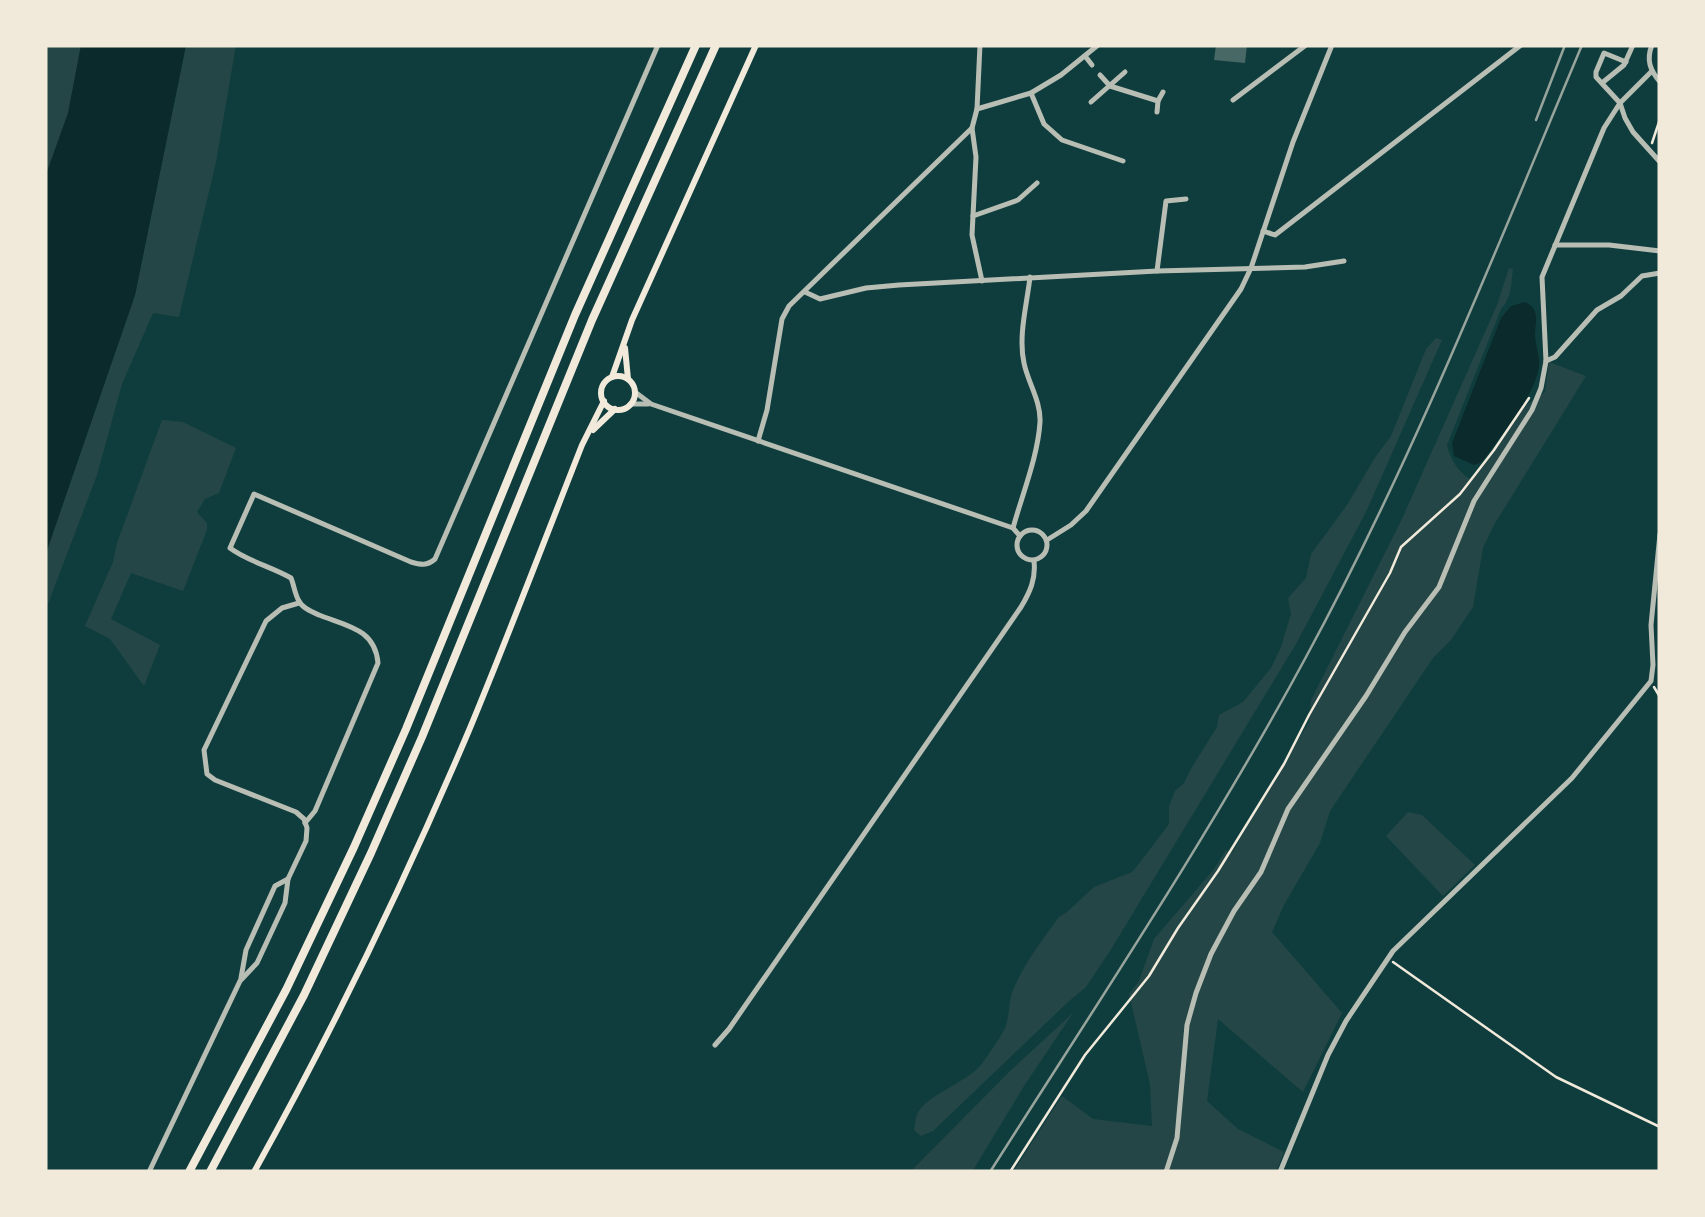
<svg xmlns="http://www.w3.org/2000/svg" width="1705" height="1217" viewBox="0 0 1705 1217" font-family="'Fira Sans',sans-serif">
  <rect width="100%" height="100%" fill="#0f3d3e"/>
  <g fill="#244646">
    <path d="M 45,45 L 129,45 L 45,355 Z"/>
    <path d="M 186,45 L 236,45 L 216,162 L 179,317 L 153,313 L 122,384 L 97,475 L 45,612 L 45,556 L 135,295 Z"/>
    <path d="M 1509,268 L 1513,269 C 1511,283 1512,298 1501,309 L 1447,445 C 1451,461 1458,471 1471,480 L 1496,449 L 1526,405 L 1545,392 L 1549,362 L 1586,376 L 1494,525 L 1483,548 L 1473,607 L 1451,640 L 1433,658 L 1330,811 L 1320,843 L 1284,905 L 1272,932 L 1342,1013 L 1303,1092 L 1218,1019 L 1207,1101 L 1238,1129 L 1284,1152 L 1276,1172 L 1013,1172 L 1062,1096 L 1093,1119 L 1152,1126 L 1150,1084 L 1129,994 L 1139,981 L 1154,939 L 1214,869 L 1226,850 L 1232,853 L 1282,766 L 1309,722 L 1311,700 L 1401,521 L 1497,305 Z"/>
    <path d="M 1436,338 L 1442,340 L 1366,512 L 1296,644 L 1110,951 L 1086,987 L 1068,1002 L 933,1131 L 921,1136 L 914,1130 C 915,1125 915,1119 917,1114 C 926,1096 964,1083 979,1067 C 984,1062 1002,1035 1005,1028 C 1010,1016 1008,1003 1013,990 C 1024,964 1042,940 1059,917 L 1067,912 L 1094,887 L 1132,872 L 1141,861 L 1169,824 L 1169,806 L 1175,791 L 1184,783 L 1192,767 L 1217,727 L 1219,715 L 1243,702 L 1271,668 L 1281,647 L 1291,614 L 1288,598 L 1306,578 L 1311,554 L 1347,505 L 1376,456 L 1391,436 L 1426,349 Z"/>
    <path d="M 162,420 L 183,422 L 236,448 L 219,493 L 205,499 L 197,512 L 207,523 L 207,530 L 183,591 L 131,573 L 111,619 L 160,645 L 144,686 L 110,639 L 85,626 L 113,562 L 117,543 Z"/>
    <path d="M 1408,812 L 1422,815 L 1475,865 L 1443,896 L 1386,836 Z"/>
    <path d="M 1073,1013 L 1024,1086 L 972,1172 L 910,1172 L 1009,1072 Z"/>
  </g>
  <g fill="#0a2a2b">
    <path d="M 81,45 L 186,45 L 135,295 L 45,556 L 45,177 L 68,113 Z"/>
    <path d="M 1525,302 C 1541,310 1535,321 1535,336 C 1536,347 1540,357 1539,367 C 1534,398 1500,436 1482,462 L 1474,465 L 1454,456 L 1452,443 L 1501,318 L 1511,306 Z"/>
  </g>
  <path fill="#486865" d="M 1216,45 L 1247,45 L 1245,63 L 1214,60 Z"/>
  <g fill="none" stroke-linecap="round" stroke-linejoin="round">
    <g stroke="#f1e9da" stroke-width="2.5">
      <path d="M 1652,143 L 1660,119"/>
      <path d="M 1654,687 L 1660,697"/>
      <path d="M 1393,962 L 1556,1077 L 1660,1127"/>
      <path d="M 1010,1172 L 1085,1055 L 1149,976 L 1178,928 L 1218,871 L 1284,764 L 1309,715 L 1390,573 L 1401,547 L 1460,494 L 1494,450 L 1529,398"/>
    </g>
    <g stroke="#b8beb3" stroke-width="5">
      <path d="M 980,45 L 977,109 L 972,128 L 976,157 L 972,235 L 982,281"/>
      <path d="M 1085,56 L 1092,65"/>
      <path d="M 1626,62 L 1604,53 L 1596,72 L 1596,77 L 1620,103 L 1625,118 L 1633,132 L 1660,162"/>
      <path d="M 1100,75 L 1110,86 L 1158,101 L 1163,92"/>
      <path d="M 1602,83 L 1624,65 L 1633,45"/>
      <path d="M 1031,93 L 1044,124 L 1062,140 L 1123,161"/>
      <path d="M 1233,100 L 1306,45"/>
      <path d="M 1091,102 L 1125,72"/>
      <path d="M 977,109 L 1031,93 L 1061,75 L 1098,45"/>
      <path d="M 1157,112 L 1158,101"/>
      <path d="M 973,216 L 1018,200 L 1037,183"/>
      <path d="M 1263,231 L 1275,235 L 1521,45"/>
      <path d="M 1555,245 L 1609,245 L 1660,251"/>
      <path d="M 1157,271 L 1166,201 L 1186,199"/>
      <path d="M 805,292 L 820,299 L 866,288 L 899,285 L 1157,271 L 1305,267 L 1344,261"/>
      <path d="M 1546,361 L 1555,357 L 1597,310 L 1621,296 L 1642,276 L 1660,273"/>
      <path d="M 635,392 L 651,404 L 1013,528 L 1020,536"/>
      <path d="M 630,404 L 648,404"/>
      <path d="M 758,441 L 767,410 L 782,319 L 789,306 L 972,128"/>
      <path d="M 1013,528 C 1022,495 1038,456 1040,422 C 1041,401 1028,383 1024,363 C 1018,336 1027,304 1030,277"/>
      <circle cx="1032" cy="545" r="15"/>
      <path d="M 1047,540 L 1071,525 L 1086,511 L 1241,289 L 1251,268 L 1293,142 L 1332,45"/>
      <path d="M 305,823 L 315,811 L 378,663 C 375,629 347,626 319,615 C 312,612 302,608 299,601 C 295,595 294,585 291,578 C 272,567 247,561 230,548 L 254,494 L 411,562 C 421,565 427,566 435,559 L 658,45"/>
      <path d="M 241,978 L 246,950 L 275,886 L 288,879"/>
      <path d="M 715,1045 L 729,1029 L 1021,607 C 1030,592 1036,579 1034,561"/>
      <path d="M 149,1172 L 240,981 L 257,963 L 285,903 L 288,879 L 306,841 L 307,828 L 304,819 L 296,812 L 215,780 L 207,774 L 204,750 L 266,621 L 282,608 L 299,603"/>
      <path d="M 1166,1172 L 1177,1138 L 1187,1025 L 1196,993 L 1211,954 L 1234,911 L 1261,872 L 1288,809 L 1366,696 L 1405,632 L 1439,587 L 1474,501 L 1532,410 L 1541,388 L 1546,361 L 1542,277 L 1604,128 L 1620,103 L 1652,71"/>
      <path d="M 1280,1172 L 1328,1055 L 1346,1021 L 1393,951 L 1572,778 L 1651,681 L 1653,665 L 1651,625 L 1660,534"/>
    </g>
    <path stroke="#b8beb3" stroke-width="5" d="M 1652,45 C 1646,60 1650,70 1660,82"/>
    <g stroke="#f1e9da" stroke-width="6">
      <path d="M 625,348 L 628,379"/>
      <circle cx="618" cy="393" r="17"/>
      <path d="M 612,377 L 632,320 L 756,45"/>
      <path d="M 593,430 L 615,409"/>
      <path d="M 254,1172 C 334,1028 406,879 470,728 C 509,634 545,539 582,445 L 604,401"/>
    </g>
    <g stroke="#f1e9da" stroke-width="8">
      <path d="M 189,1172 L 286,990 L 354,847 L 406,729 L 575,315 L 696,45"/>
      <path d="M 210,1172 L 304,995 L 371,853 L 422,737 L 592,320 L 716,45"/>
    </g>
    <g stroke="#97a49c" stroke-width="2.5">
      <path d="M 1536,120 L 1565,45"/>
      <path d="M 990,1172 C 1098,1002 1210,835 1306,657 C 1413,460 1495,252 1582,45"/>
    </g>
  </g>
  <rect width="1705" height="1217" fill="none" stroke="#f1e9da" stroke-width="95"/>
</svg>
